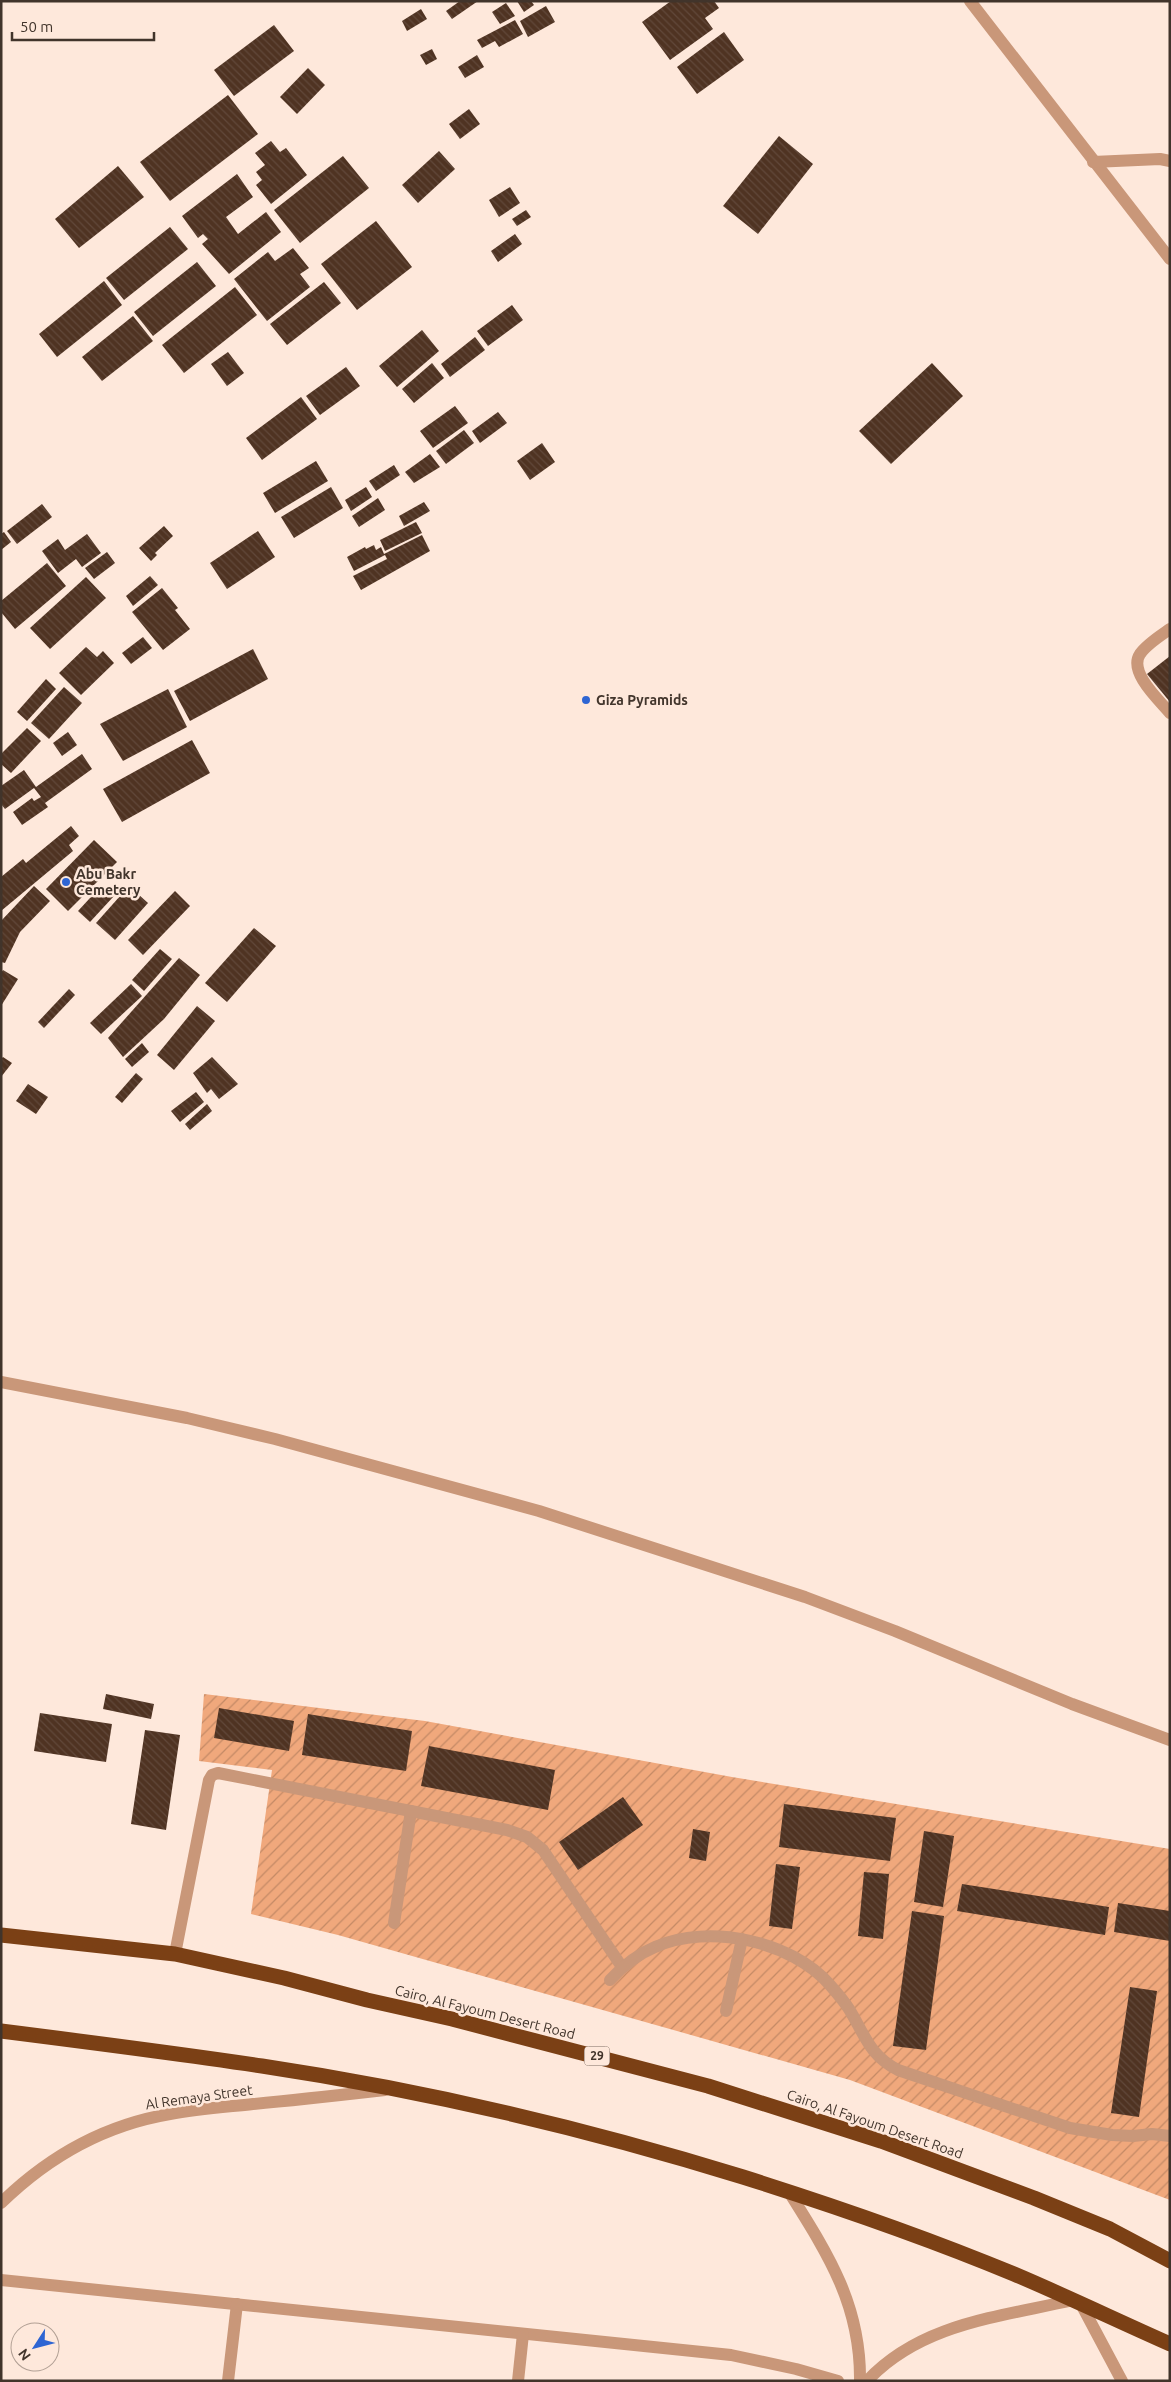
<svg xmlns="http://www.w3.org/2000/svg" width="1171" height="2382" viewBox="0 0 1171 2382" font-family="Ubuntu,sans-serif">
  <defs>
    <pattern id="garden-furrows" width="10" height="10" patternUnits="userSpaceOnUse" patternTransform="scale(1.25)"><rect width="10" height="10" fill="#f0a87c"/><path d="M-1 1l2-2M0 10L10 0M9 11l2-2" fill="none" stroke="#c48a66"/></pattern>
    <pattern id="building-back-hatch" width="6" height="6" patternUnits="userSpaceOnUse" patternTransform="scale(1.25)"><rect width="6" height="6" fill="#4f3322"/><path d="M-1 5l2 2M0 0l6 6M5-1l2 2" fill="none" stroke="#61483a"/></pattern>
  </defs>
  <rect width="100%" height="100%" fill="#fee8db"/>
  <path fill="url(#garden-furrows)" d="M 204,1694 L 425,1721 L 732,1777 L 1170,1849 L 1170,2200 L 850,2080 L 338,1935 L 251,1914 L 272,1770 L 199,1761 Z"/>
  <g fill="url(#building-back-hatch)">
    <path d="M 460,1 L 478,1 L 452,19 L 446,11 Z"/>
    <path d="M 517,1 L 531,1 L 534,5 L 524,12 Z"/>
    <path d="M 671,1 L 714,1 L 719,8 L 705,18 L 713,29 L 670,60 L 642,22 Z"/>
    <path d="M 506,3 L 515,16 L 500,24 L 492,12 Z"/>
    <path d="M 546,6 L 555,22 L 528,37 L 520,21 Z"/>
    <path d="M 421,9 L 427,19 L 407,31 L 402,21 Z"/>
    <path d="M 515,20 L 523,34 L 499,47 L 495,41 L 482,48 L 477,40 Z"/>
    <path d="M 274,25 L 294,51 L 234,96 L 214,70 Z"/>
    <path d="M 724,32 L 744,60 L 697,94 L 677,67 Z"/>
    <path d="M 432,49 L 437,59 L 426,65 L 420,55 Z"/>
    <path d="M 477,55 L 484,67 L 465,78 L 458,67 Z"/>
    <path d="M 308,68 L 325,85 L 297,114 L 280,97 Z"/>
    <path d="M 228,95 L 258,134 L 170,201 L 140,162 Z"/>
    <path d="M 469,109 L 480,124 L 460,139 L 449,124 Z"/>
    <path d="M 779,136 L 813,164 L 758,234 L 723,206 Z"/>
    <path d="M 271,141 L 280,152 L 286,148 L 307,175 L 271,204 L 256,185 L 262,180 L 256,172 L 265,165 L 255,153 Z"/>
    <path d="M 439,151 L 455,169 L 418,203 L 402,185 Z"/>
    <path d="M 343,156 L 369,188 L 300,243 L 274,210 Z"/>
    <path d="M 118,166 L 144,197 L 79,248 L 55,219 Z"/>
    <path d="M 237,174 L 253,197 L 226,217 L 238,234 L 266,212 L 281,232 L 229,274 L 202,244 L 208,239 L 203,234 L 198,238 L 182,216 Z"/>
    <path d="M 510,187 L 520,203 L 499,217 L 489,200 Z"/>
    <path d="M 526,210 L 531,217 L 517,226 L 512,219 Z"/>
    <path d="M 376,221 L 412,267 L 357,310 L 321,264 Z"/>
    <path d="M 170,227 L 188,249 L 124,300 L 106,278 Z"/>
    <path d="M 515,234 L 522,244 L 498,262 L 491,251 Z"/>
    <path d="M 293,248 L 309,268 L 300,274 L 310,287 L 267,321 L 234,279 L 268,252 L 275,261 Z"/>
    <path d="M 197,262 L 216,286 L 153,336 L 134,312 Z"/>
    <path d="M 104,281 L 122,305 L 57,357 L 39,334 Z"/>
    <path d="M 324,282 L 341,303 L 287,345 L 270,324 Z"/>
    <path d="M 235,287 L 257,315 L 184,373 L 162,345 Z"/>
    <path d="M 512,305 L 523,320 L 488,346 L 477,331 Z"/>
    <path d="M 133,316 L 153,341 L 102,381 L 82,357 Z"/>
    <path d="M 422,330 L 439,351 L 397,387 L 379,366 Z"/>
    <path d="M 475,337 L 485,350 L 450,377 L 441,364 Z"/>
    <path d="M 228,352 L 244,373 L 227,386 L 211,364 Z"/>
    <path d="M 432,363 L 444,378 L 414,403 L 402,389 Z"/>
    <path d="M 932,363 L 963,396 L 891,464 L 859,431 Z"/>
    <path d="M 346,367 L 360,386 L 320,415 L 306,396 Z"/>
    <path d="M 301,397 L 317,419 L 262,460 L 246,438 Z"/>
    <path d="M 455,406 L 468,423 L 433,448 L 420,431 Z"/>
    <path d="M 498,412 L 507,423 L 480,443 L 472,431 Z"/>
    <path d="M 464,430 L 474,443 L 446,464 L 436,451 Z"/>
    <path d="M 542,443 L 555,462 L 530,480 L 517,461 Z"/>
    <path d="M 430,454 L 440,467 L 414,483 L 405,472 Z"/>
    <path d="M 316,461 L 328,481 L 275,513 L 263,493 Z"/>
    <path d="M 394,465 L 400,475 L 376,491 L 369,481 Z"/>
    <path d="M 331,487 L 343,508 L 294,538 L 281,517 Z"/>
    <path d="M 366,487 L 372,497 L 351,511 L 345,500 Z"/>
    <path d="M 378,498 L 385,510 L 359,527 L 352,516 Z"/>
    <path d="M 424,502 L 430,511 L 404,526 L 399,516 Z"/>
    <path d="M 42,504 L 52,517 L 17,544 L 7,531 Z"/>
    <path d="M 416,522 L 422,533 L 385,551 L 380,540 Z"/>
    <path d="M 164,526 L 173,536 L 155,553 L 157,555 L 151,561 L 139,548 Z"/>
    <path d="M 258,531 L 275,557 L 227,589 L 210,563 Z"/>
    <path d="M 4,532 L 11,542 L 1,550 L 1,534 Z"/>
    <path d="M 87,534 L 101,553 L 82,567 L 76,559 L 58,573 L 42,551 L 58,539 L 65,550 Z"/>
    <path d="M 422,535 L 430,551 L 361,590 L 353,576 L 387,559 L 385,555 L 354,571 L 347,557 L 365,547 L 366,549 L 374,545 L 376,550 L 381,547 L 384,554 Z"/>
    <path d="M 107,552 L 115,563 L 94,579 L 85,568 Z"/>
    <path d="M 47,563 L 66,586 L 15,629 L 1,612 L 1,601 Z"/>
    <path d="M 150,576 L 158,585 L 133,606 L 126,596 Z"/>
    <path d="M 86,577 L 106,598 L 50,649 L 30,628 Z"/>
    <path d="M 162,588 L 178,608 L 175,610 L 190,629 L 163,650 L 132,612 Z"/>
    <path d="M 143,637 L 152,648 L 131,664 L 122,653 Z"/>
    <path d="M 86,647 L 97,657 L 103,651 L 114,663 L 81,695 L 59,673 Z"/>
    <path d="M 253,649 L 268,679 L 190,721 L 174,691 Z"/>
    <path d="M 1170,656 L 1170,702 L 1147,674 Z"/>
    <path d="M 46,679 L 56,689 L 27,721 L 17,712 Z"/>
    <path d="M 64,687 L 82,703 L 49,739 L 31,723 Z"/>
    <path d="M 168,689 L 187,727 L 123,761 L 100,724 Z"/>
    <path d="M 27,728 L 41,741 L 11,773 L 1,764 L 1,754 Z"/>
    <path d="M 68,732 L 77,745 L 62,756 L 53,743 Z"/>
    <path d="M 192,740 L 210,773 L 122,822 L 103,789 Z"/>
    <path d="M 82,754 L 92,769 L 45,803 L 48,807 L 22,825 L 13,812 L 32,798 L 34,801 L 41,797 L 34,788 L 5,809 L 1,804 L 1,786 L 24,770 L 36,787 Z"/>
    <path d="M 71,826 L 79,836 L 69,845 L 73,851 L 1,911 L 1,877 L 23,859 L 26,863 Z"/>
    <path d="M 94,840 L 117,862 L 68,911 L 46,889 Z"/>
    <path d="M 102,885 L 114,896 L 90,922 L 78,911 Z"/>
    <path d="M 34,886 L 50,901 L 20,932 L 5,963 L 1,962 L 1,921 Z"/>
    <path d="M 129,886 L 148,903 L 115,940 L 96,923 Z"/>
    <path d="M 175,891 L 190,906 L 143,955 L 128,940 Z"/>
    <path d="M 254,928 L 276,946 L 227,1002 L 205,983 Z"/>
    <path d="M 160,949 L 172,959 L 144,991 L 132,980 Z"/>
    <path d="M 179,958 L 200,975 L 164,1019 L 123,1057 L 108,1038 Z"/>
    <path d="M 3,970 L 18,979 L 1,1006 L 1,973 Z"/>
    <path d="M 131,984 L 142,996 L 101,1034 L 90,1023 Z"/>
    <path d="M 69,989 L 75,995 L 44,1028 L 38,1022 Z"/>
    <path d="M 197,1006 L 215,1021 L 174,1070 L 157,1055 Z"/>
    <path d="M 142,1043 L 149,1052 L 132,1067 L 125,1059 Z"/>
    <path d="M 3,1057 L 12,1063 L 1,1077 L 1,1059 Z"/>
    <path d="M 212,1057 L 238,1084 L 219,1099 L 211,1089 L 207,1093 L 193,1073 Z"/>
    <path d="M 136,1073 L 143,1079 L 122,1103 L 115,1097 Z"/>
    <path d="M 28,1084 L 48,1097 L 36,1114 L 16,1101 Z"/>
    <path d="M 196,1092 L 204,1102 L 180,1122 L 171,1111 Z"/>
    <path d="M 207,1104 L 212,1111 L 190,1130 L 185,1124 Z"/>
    <path d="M 106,1694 L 154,1704 L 151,1719 L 103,1709 Z"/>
    <path d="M 219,1708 L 294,1721 L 289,1751 L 214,1738 Z"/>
    <path d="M 40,1713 L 112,1724 L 106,1762 L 34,1751 Z"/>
    <path d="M 308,1714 L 412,1731 L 406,1771 L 302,1755 Z"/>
    <path d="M 145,1730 L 180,1735 L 166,1830 L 131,1824 Z"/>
    <path d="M 429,1746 L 555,1770 L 548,1810 L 421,1786 Z"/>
    <path d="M 623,1797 L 643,1825 L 578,1870 L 559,1842 Z"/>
    <path d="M 784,1804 L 896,1818 L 890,1861 L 779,1847 Z"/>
    <path d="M 693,1829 L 710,1832 L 706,1861 L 689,1858 Z"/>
    <path d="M 924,1831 L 954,1836 L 943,1907 L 914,1902 Z"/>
    <path d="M 776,1864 L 800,1867 L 792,1929 L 769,1926 Z"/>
    <path d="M 864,1872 L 889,1874 L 883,1939 L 858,1936 Z"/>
    <path d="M 962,1884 L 1109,1907 L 1105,1935 L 957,1911 Z"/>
    <path d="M 1118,1903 L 1170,1911 L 1170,1941 L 1114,1932 Z"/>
    <path d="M 912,1911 L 944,1916 L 926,2050 L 893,2046 Z"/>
    <path d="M 1130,1987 L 1157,1991 L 1139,2117 L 1111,2113 Z"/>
  </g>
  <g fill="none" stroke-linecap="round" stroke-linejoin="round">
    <g stroke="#c99779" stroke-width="12">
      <path d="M 970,1 L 1170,259"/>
      <path d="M 1093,162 L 1160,159 L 1170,161"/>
      <path d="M 1170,629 C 1160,636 1147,644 1140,654 C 1128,672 1159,700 1170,713"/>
      <path d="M 1,1382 L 187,1418 L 275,1439 L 539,1511 L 805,1597 L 895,1631 L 1072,1704 L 1170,1740"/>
      <path d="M 394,1923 L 411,1811"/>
      <path d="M 175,1954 L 209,1780 L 212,1775 L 218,1773 L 507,1830 L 527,1837 L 543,1850 L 622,1967"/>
      <path d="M 610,1980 C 623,1966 638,1954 655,1947 C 709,1923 792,1941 830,1985 C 837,1993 844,2001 849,2009 C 865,2035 869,2055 898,2070 L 1070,2128 L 1112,2135 L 1133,2136 L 1152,2134 L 1170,2136"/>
      <path d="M 726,2011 L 742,1939"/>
      <path d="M 789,2192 C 828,2254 861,2305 860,2381"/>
      <path d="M 1,2203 C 48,2157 105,2125 170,2114 C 197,2109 225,2107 253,2104 C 297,2100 341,2095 385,2090"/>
      <path d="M 1,2280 L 731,2355 L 796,2369 L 838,2381"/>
      <path d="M 1081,2304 L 1122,2381"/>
      <path d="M 228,2381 L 237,2304"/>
      <path d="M 518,2381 L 523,2334"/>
      <path d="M 867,2381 C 921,2323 1000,2317 1073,2300"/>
    </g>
    <g stroke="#7b4015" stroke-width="15">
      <path d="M 1,1935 L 175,1954 L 284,1978 L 367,2000 L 452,2019 L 708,2086 L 881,2141 L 1034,2198 L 1110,2229 L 1170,2261"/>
      <path d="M 1,2031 C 88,2042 175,2053 262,2066 C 422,2090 588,2129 743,2177 C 835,2206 925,2237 1014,2274 C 1066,2296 1118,2321 1170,2344"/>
    </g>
  </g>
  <g fill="#2e65d3" stroke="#fee8db" stroke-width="2">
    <circle cx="586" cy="700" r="5"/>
    <circle cx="66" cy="882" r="5"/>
  </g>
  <g text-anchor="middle" stroke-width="5" stroke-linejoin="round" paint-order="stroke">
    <rect fill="#fee8db" stroke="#7a6a60" stroke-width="1" x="584.5" y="2046.5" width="25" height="19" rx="4"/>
    <g font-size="12" font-weight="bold" fill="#41342b">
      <text x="597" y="2060">29</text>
    </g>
    <g font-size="14" font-weight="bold" fill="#41342b" stroke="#fee8db" text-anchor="start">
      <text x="596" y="705">Giza Pyramids</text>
      <text x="76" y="879">Abu Bakr<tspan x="76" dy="16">Cemetery</tspan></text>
    </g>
    <g font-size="14" fill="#41342b" stroke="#fee8db">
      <text transform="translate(485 2012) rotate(14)" y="5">Cairo, Al Fayoum Desert Road</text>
      <text transform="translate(199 2097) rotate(-8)" y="5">Al Remaya Street</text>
      <text transform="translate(875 2124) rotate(19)" y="5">Cairo, Al Fayoum Desert Road</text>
    </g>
  </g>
  <rect width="1171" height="2382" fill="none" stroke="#41342b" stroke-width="5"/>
  <g transform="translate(35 2347) rotate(234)"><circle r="24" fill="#fee8db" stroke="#b2a095"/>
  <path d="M0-4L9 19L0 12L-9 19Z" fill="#2e65d3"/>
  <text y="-8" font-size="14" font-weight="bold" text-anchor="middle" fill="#41342b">N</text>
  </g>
  <path d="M12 32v8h142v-8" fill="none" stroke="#41342b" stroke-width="2.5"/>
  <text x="20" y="32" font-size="15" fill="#41342b" stroke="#fee8db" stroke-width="4" paint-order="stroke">50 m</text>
</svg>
